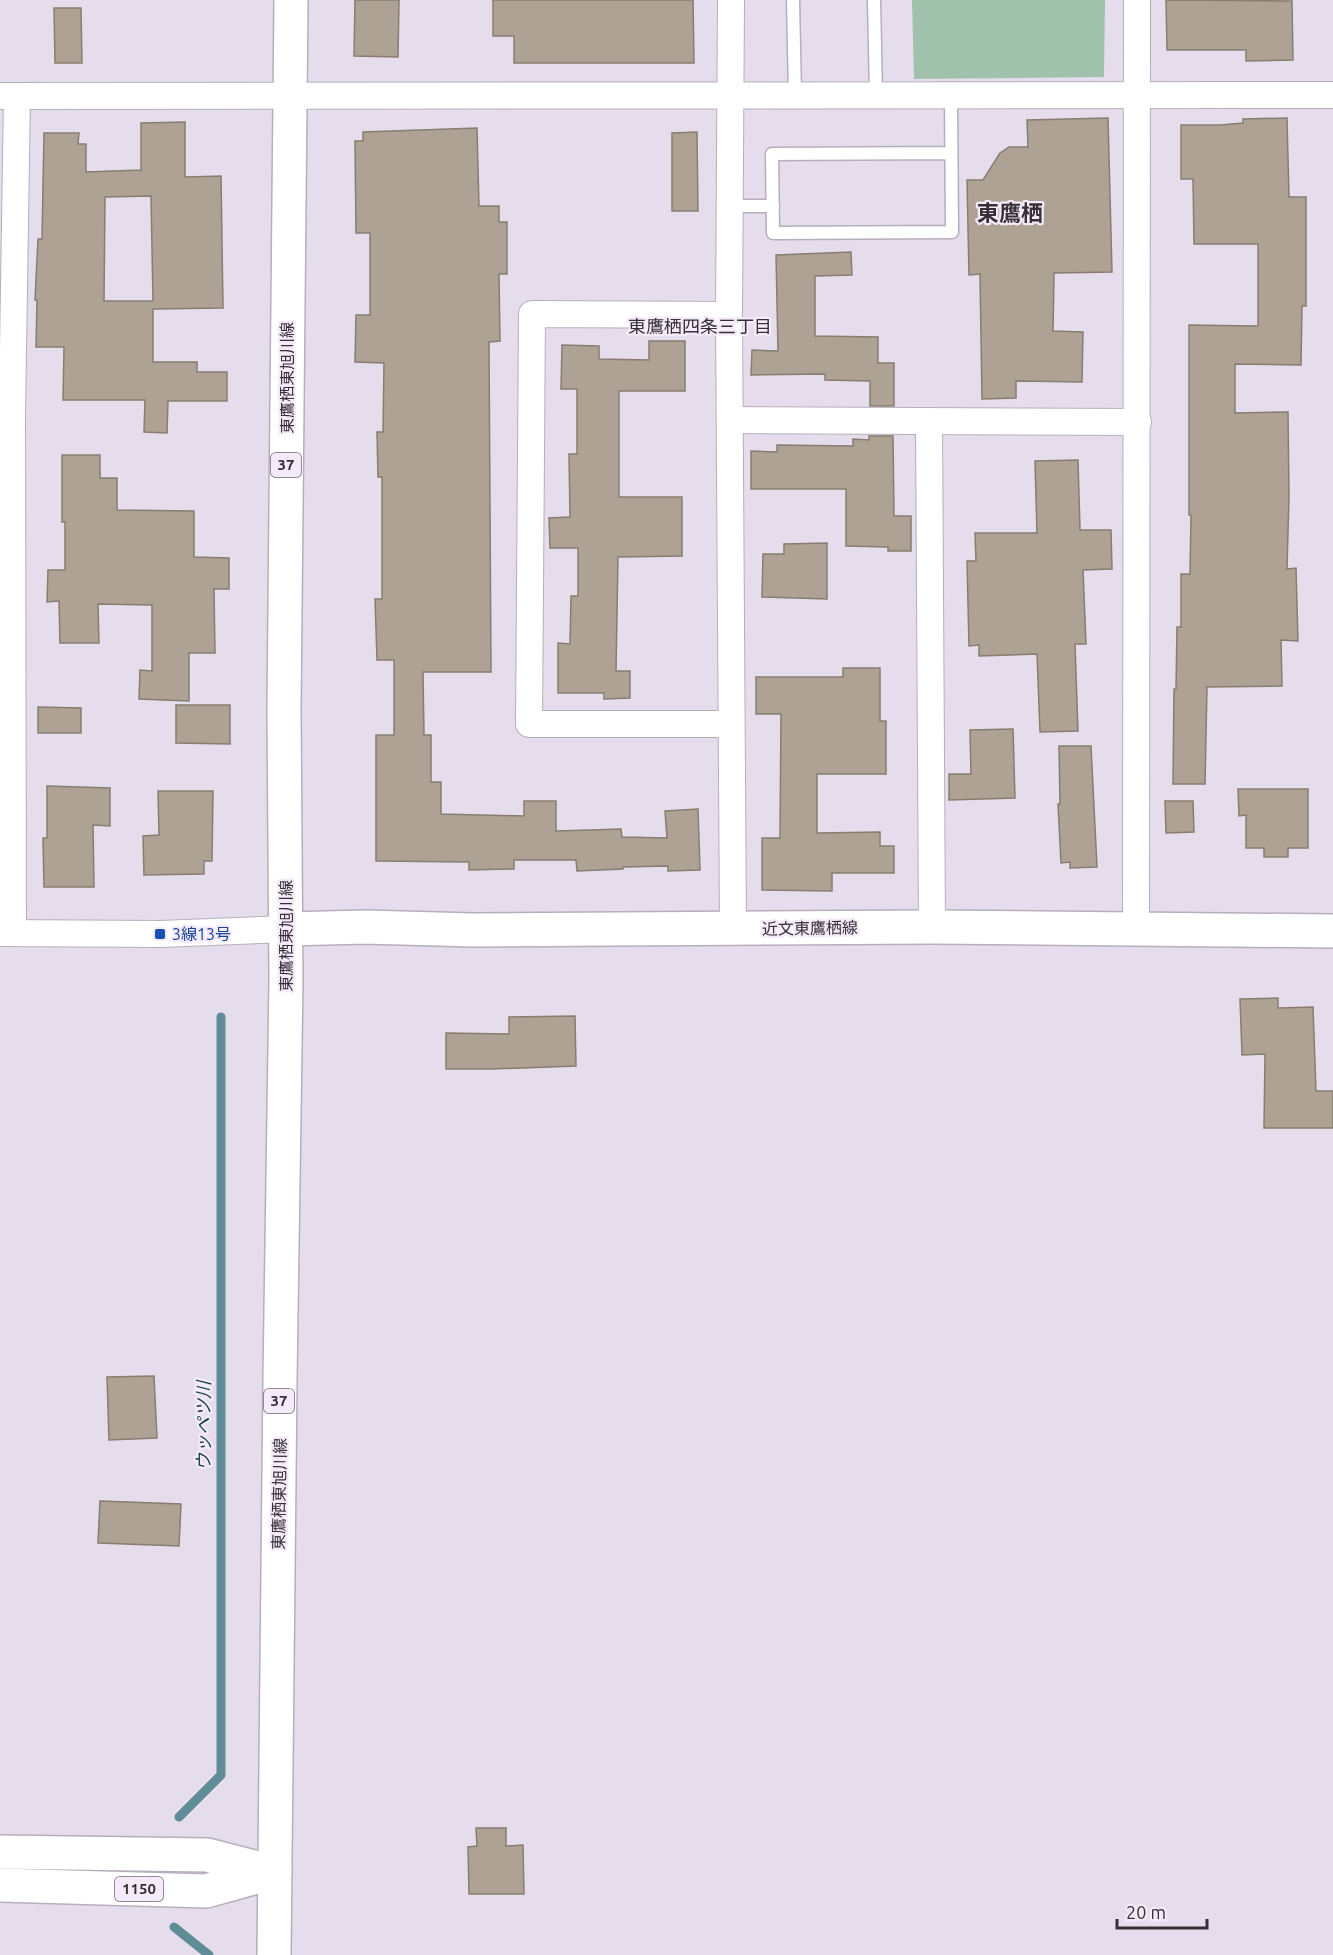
<svg xmlns="http://www.w3.org/2000/svg" width="1333" height="1955" viewBox="0 0 1333 1955" font-family="Ubuntu,'Noto Sans JP',sans-serif">
  <rect width="100%" height="100%" fill="#e6ddec"/>
  <path fill="#a0c2ad" d="M 912,0 L 1105,0 L 1104,77 L 914,79 Z"/>
  <g fill="none" stroke-linecap="round" stroke-linejoin="round">
    <g stroke="#608c98" stroke-width="9">
      <path d="M 179,1817 L 221,1775 L 221,1017"/>
      <path d="M 174,1927 L 209,1955"/>
    </g>
  </g>
  <g fill="#ada294" stroke="#877d70" stroke-width="1.5" fill-rule="evenodd">
    <path d="M 355,0 L 399,0 L 398,57 L 354,56 Z"/>
    <path d="M 493,0 L 693,0 L 694,63 L 514,63 L 514,36 L 493,36 Z"/>
    <path d="M 1166,0 L 1292,1 L 1293,60 L 1246,61 L 1246,50 L 1167,50 Z"/>
    <path d="M 54,8 L 81,8 L 82,63 L 55,63 Z"/>
    <path d="M 1108,118 L 1112,272 L 1054,273 L 1053,331 L 1083,332 L 1082,382 L 1016,381 L 1016,398 L 982,399 L 980,274 L 969,275 L 967,180 L 983,180 L 1000,153 L 1009,147 L 1028,147 L 1027,120 Z"/>
    <path d="M 1287,118 L 1289,197 L 1306,197 L 1306,306 L 1302,306 L 1301,365 L 1235,364 L 1235,413 L 1288,412 L 1289,496 L 1287,569 L 1296,568 L 1298,641 L 1281,640 L 1282,686 L 1207,687 L 1205,784 L 1173,784 L 1174,689 L 1176,689 L 1177,627 L 1181,627 L 1181,574 L 1190,574 L 1191,515 L 1189,515 L 1189,325 L 1258,326 L 1258,244 L 1194,244 L 1193,179 L 1181,179 L 1181,125 L 1221,125 L 1243,123 L 1243,119 Z"/>
    <path d="M 185,122 L 185,177 L 221,176 L 223,308 L 153,309 L 153,362 L 197,362 L 197,372 L 227,372 L 227,401 L 168,401 L 167,433 L 144,432 L 145,400 L 63,400 L 64,347 L 36,347 L 37,300 L 35,300 L 38,239 L 42,239 L 44,133 L 79,133 L 78,144 L 86,144 L 86,172 L 141,170 L 141,123 ZM 151,196 L 153,301 L 104,301 L 105,197 Z"/>
    <path d="M 477,128 L 479,206 L 499,206 L 499,222 L 507,222 L 507,274 L 499,274 L 500,341 L 489,342 L 491,672 L 423,672 L 424,735 L 431,735 L 431,782 L 441,782 L 441,814 L 524,816 L 524,801 L 556,801 L 556,831 L 621,829 L 622,837 L 667,838 L 665,811 L 698,809 L 700,870 L 668,871 L 668,866 L 623,867 L 623,869 L 577,871 L 576,860 L 514,860 L 514,869 L 469,870 L 469,862 L 376,861 L 376,735 L 394,735 L 394,660 L 377,660 L 375,599 L 382,599 L 382,477 L 378,477 L 377,432 L 383,432 L 384,363 L 355,362 L 356,315 L 370,315 L 370,233 L 356,233 L 355,141 L 363,141 L 363,132 Z"/>
    <path d="M 697,132 L 698,211 L 672,211 L 672,133 Z"/>
    <path d="M 851,252 L 852,275 L 815,276 L 815,336 L 878,337 L 878,363 L 894,363 L 894,406 L 870,406 L 870,381 L 825,380 L 825,374 L 751,375 L 752,350 L 778,351 L 776,255 Z"/>
    <path d="M 649,341 L 685,341 L 685,391 L 619,391 L 619,497 L 682,497 L 682,556 L 618,557 L 616,671 L 630,671 L 630,698 L 604,699 L 604,693 L 558,693 L 558,643 L 570,644 L 571,596 L 578,596 L 578,548 L 550,548 L 549,518 L 570,517 L 569,454 L 577,454 L 577,389 L 561,389 L 562,345 L 599,346 L 599,359 L 649,360 Z"/>
    <path d="M 869,436 L 893,436 L 894,516 L 911,516 L 911,551 L 888,551 L 888,547 L 846,546 L 846,489 L 751,489 L 751,451 L 777,452 L 777,445 L 853,446 L 853,439 L 869,440 Z"/>
    <path d="M 62,455 L 100,455 L 100,478 L 117,478 L 117,510 L 194,511 L 194,557 L 229,558 L 229,589 L 214,589 L 215,653 L 189,653 L 189,701 L 139,699 L 140,670 L 152,671 L 152,605 L 98,604 L 99,643 L 60,643 L 59,601 L 47,602 L 48,570 L 65,570 L 65,522 L 62,522 Z"/>
    <path d="M 1078,460 L 1080,530 L 1111,530 L 1112,569 L 1083,570 L 1086,644 L 1075,644 L 1078,731 L 1040,732 L 1037,654 L 979,656 L 979,645 L 969,646 L 967,561 L 976,561 L 975,533 L 1037,533 L 1035,461 Z"/>
    <path d="M 827,543 L 827,599 L 762,597 L 763,554 L 784,554 L 784,544 Z"/>
    <path d="M 843,668 L 880,668 L 880,721 L 886,721 L 886,774 L 817,774 L 817,833 L 880,832 L 880,846 L 894,846 L 894,873 L 832,873 L 832,891 L 762,890 L 762,838 L 780,838 L 781,714 L 756,714 L 756,677 L 843,677 Z"/>
    <path d="M 176,705 L 230,705 L 230,744 L 176,743 Z"/>
    <path d="M 38,707 L 81,708 L 81,733 L 38,733 Z"/>
    <path d="M 1013,729 L 1015,798 L 949,800 L 949,774 L 971,774 L 970,730 Z"/>
    <path d="M 1059,746 L 1091,746 L 1097,867 L 1070,868 L 1070,862 L 1061,863 L 1058,804 L 1060,804 Z"/>
    <path d="M 47,786 L 110,788 L 110,826 L 93,825 L 94,887 L 44,887 L 43,838 L 47,838 Z"/>
    <path d="M 1238,789 L 1308,789 L 1308,848 L 1288,848 L 1288,857 L 1264,857 L 1264,848 L 1246,848 L 1246,815 L 1239,816 Z"/>
    <path d="M 158,791 L 213,791 L 212,861 L 204,861 L 204,874 L 144,875 L 143,836 L 159,835 Z"/>
    <path d="M 1165,801 L 1193,801 L 1194,832 L 1166,833 Z"/>
    <path d="M 1278,998 L 1278,1008 L 1313,1007 L 1316,1091 L 1333,1091 L 1333,1128 L 1264,1128 L 1265,1054 L 1242,1055 L 1240,999 Z"/>
    <path d="M 575,1016 L 576,1066 L 491,1069 L 446,1069 L 446,1033 L 509,1034 L 509,1017 Z"/>
    <path d="M 154,1376 L 157,1438 L 109,1440 L 107,1377 Z"/>
    <path d="M 100,1501 L 181,1504 L 179,1546 L 98,1543 Z"/>
    <path d="M 476,1828 L 506,1828 L 506,1846 L 523,1845 L 524,1894 L 469,1894 L 468,1847 L 477,1846 Z"/>
  </g>
  <g fill="none" stroke-linecap="round" stroke-linejoin="round">
    <defs>
      <g id="lane">
        <path d="M 793,0 L 795,95"/>
        <path d="M 874,0 L 876,95"/>
        <path d="M 951,96 L 952,232 L 773,233 L 772,154 L 951,153"/>
        <path d="M 730,206 L 773,206"/>
      </g>
      <g id="street">
        <path d="M 731,0 L 729,315 L 733,929"/>
        <path d="M 0,96 L 1333,95"/>
        <path d="M 729,315 L 532,314 L 529,724 L 731,724"/>
        <path d="M 730,420 L 1138,422"/>
        <path d="M 929,421 L 932,927"/>
        <path d="M 1136,928 L 1137,0"/>
        <path d="M 0,933 L 160,934 L 286,929"/>
        <path d="M 13,933 L 12,415 L 17,96"/>
      </g>
      <path id="secondary" d="M 286,929 L 365,927 L 473,930 L 932,927 L 1333,931"/>
      <path id="primary" d="M 274,1955 L 280,1380 L 286,980 L 284,709 L 291,0"/>
      <g id="highway">
        <path d="M 0,1852 L 207,1855 L 273,1872"/>
        <path d="M 0,1885 L 206,1891 L 275,1872"/>
      </g>
    </defs>
    <use href="#lane" stroke="#b7aebd" stroke-width="15"/>
    <use href="#street" stroke="#b7aebd" stroke-width="28"/>
    <use href="#secondary" stroke="#b7aebd" stroke-width="36"/>
    <use href="#primary" stroke="#b7aebd" stroke-width="36"/>
    <use href="#highway" stroke="#b7aebd" stroke-width="36"/>
    <use href="#lane" stroke="#fff" stroke-width="12"/>
    <use href="#street" stroke="#fff" stroke-width="26"/>
    <use href="#secondary" stroke="#fff" stroke-width="33"/>
    <use href="#primary" stroke="#fff" stroke-width="33"/>
    <use href="#highway" stroke="#fff" stroke-width="33"/>
  </g>
  <rect fill="#1a4fb4" stroke="#f4eaf9" stroke-width="2" x="154" y="928" width="12" height="12" rx="3"/>
  <g text-anchor="middle" stroke-width="4.5" stroke-linejoin="round" paint-order="stroke">
    <g fill="#f4eaf9" stroke="#6e6870" stroke-width="1.5">
      <rect x="271" y="453" width="30" height="24" rx="4.5"/>
      <rect x="264" y="1389" width="30" height="24" rx="4.5"/>
      <rect x="115" y="1877" width="48" height="24" rx="4.5"/>
    </g>
    <g font-size="15" font-weight="bold" fill="#343036">
      <text x="286" y="470">37</text>
      <text x="279" y="1406">37</text>
      <text x="139" y="1894">1150</text>
    </g>
    <g font-size="16" fill="#343036" stroke="#f4eaf9">
      <text transform="translate(287 378) rotate(-90)" y="6">東鷹栖東旭川線</text>
      <text transform="translate(810 928) rotate(-1)" y="6">近文東鷹栖線</text>
      <text transform="translate(286 936) rotate(-90)" y="6">東鷹栖東旭川線</text>
      <text transform="translate(279 1494) rotate(-89)" y="6">東鷹栖東旭川線</text>
    </g>
    <g font-size="16" fill="#164399" stroke="#f4eaf9" text-anchor="start">
      <text x="172" y="940">3線13号</text>
    </g>
    <g font-size="18" fill="#343036" stroke="#f4eaf9">
      <text x="700" y="333">東鷹栖四条三丁目</text>
    </g>
    <g font-size="18" font-style="italic" fill="#143d47" stroke="#f4eaf9">
      <text transform="translate(204 1426) rotate(-90)" y="6">ウッペツ川</text>
    </g>
    <g font-size="22" font-weight="bold" fill="#343036" stroke="#f4eaf9">
      <text x="1010" y="221">東鷹栖</text>
    </g>
  </g>
  <path d="M1117 1919v9h90v-9" fill="none" stroke="#343036" stroke-width="3"/>
  <text x="1126" y="1919" font-size="18" fill="#343036" stroke="#f4eaf9" stroke-width="4.5" paint-order="stroke">20 m</text>
</svg>
